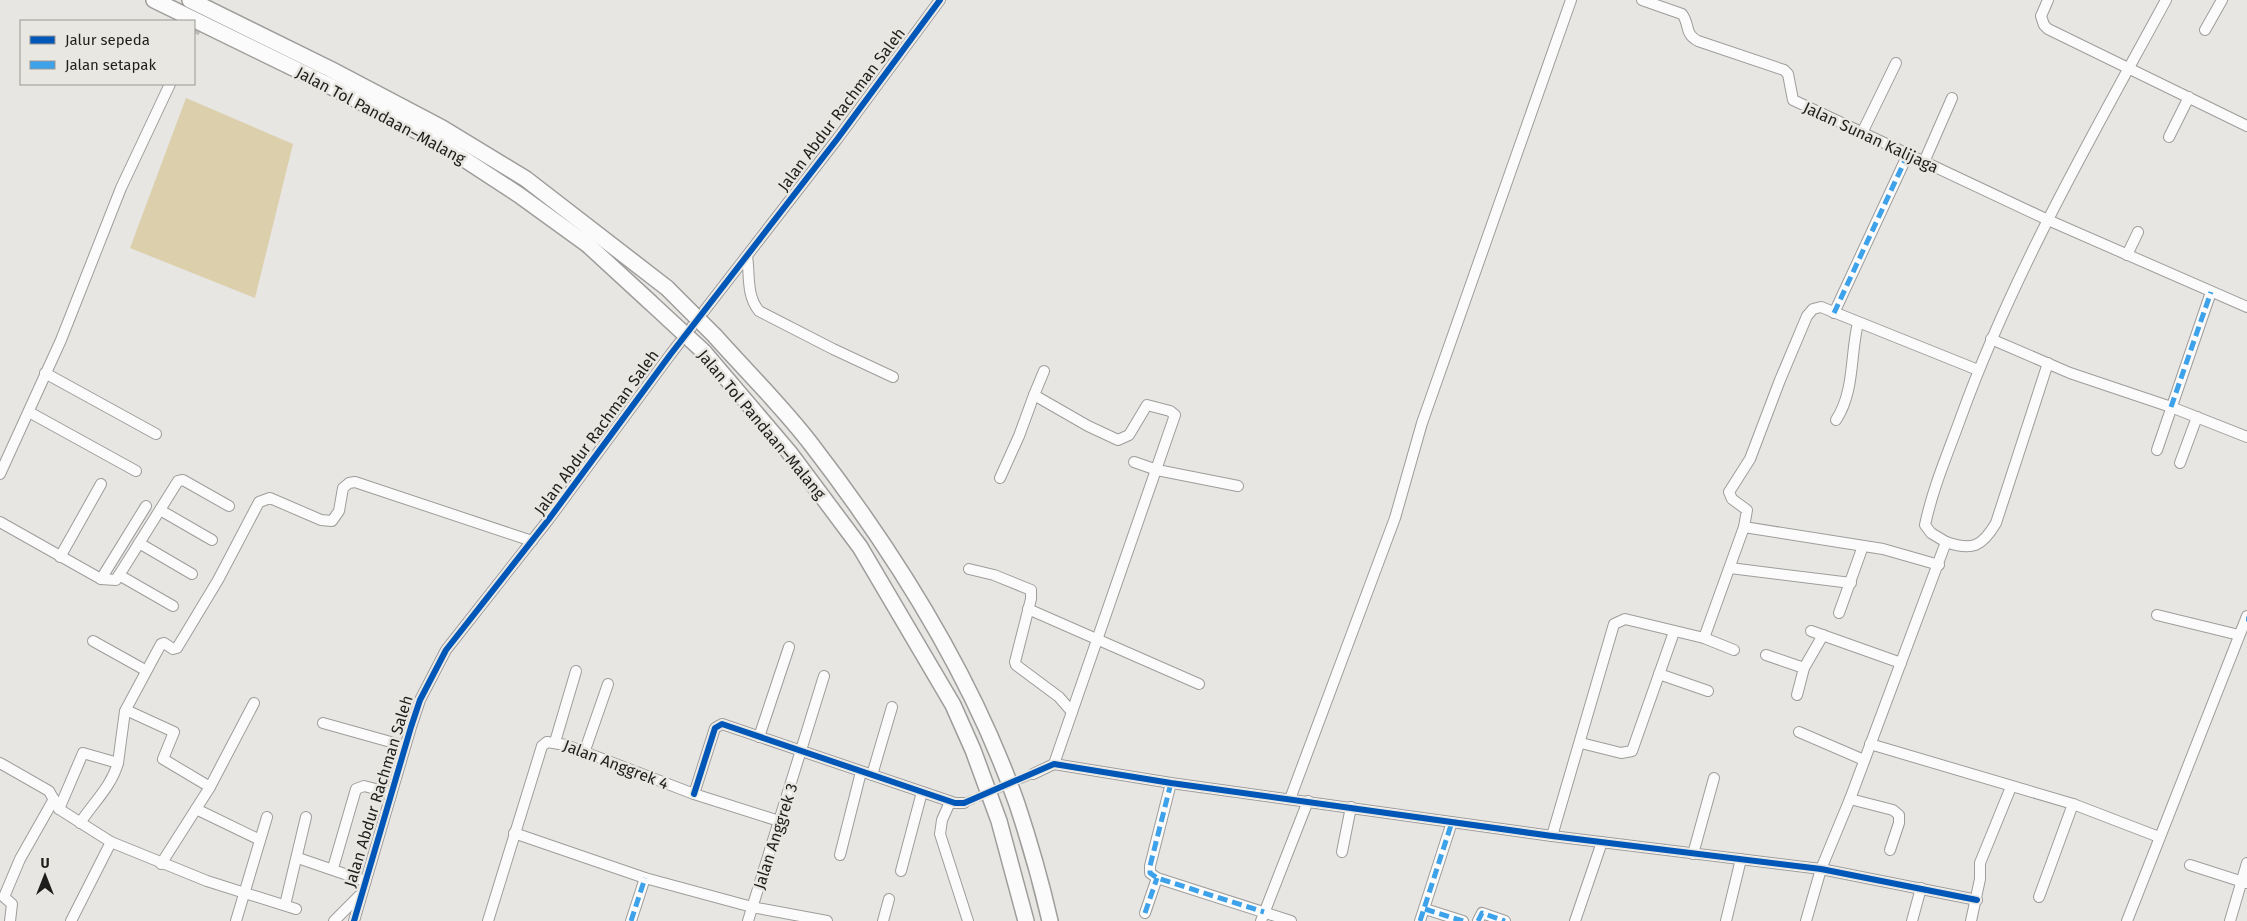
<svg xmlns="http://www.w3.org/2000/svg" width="2247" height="921" viewBox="0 0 2247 921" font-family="'Fira Sans',sans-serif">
  <rect width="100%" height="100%" fill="#e8e6e3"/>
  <path fill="#dbcfac" d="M 186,98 L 293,144 L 255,298 L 130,248 Z"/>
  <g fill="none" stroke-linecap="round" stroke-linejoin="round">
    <g stroke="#c0bebb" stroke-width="10" stroke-dasharray="10 5" stroke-linecap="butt">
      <path d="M 194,33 L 210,0"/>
      <path d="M 964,803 L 1033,774"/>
    </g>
    <defs>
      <g id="minor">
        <path d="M 1642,0 L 1682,14 C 1690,24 1684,34 1698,41 L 1784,70 L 1788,74 L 1793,100 L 2048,220 L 2247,307"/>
        <path d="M 2048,0 L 2041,16 L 2044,25 L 2048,29 L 2247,126"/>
        <path d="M 2205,30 L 2222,0"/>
        <path d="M 1862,133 L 1896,63"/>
        <path d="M 2169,137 L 2189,97"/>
        <path d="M 1924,162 L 1952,98"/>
        <path d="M 2127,255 L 2138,232"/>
        <path d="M 747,256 C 750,275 746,295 759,311 L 833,349 L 893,377"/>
        <path d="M 1834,313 L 1908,154"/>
        <path d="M 1991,339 L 2070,373 L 2171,407 L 2247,437"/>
        <path d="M 1044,371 L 1034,395 L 1088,426 L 1118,440 L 1129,435 L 1147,405 L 1170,411 L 1175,415 L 1072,712"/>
        <path d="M 45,373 L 156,434"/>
        <path d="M 29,412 L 136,471"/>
        <path d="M 1836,420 C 1855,391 1850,355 1858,323"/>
        <path d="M 2157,450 L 2211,292"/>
        <path d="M 1134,462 L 1157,470 L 1238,486"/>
        <path d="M 2180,463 L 2197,417"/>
        <path d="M 0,474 L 61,340 L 121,188 L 170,84"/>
        <path d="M 1000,478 L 1019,436 L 1034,395"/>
        <path d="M 160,510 L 212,540"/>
        <path d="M 0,522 L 101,579 L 116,580 L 178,481 L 183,480 L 229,506"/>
        <path d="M 1744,527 L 1747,510 L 1732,499 L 1729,492 L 1750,459 L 1780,380 L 1807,316 L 1813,309 L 1821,307 L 1978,370"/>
        <path d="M 1946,542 C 1972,551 1982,547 1996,523 L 2048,363"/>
        <path d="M 139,543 L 192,574"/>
        <path d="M 60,557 L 101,484"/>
        <path d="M 1730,568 L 1851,583"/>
        <path d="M 969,569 L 994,575 L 1031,590 L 1031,599 L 1015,662 L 1016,665 L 1059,697 L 1072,712 L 1054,764"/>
        <path d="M 119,575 L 173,606"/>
        <path d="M 101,579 L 146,506"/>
        <path d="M 1028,609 L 1199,684"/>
        <path d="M 1839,613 L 1863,546"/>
        <path d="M 2157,615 L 2239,635"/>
        <path d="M 1811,631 L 1901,663"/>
        <path d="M 1704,638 L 1734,650"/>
        <path d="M 93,641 L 145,670"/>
        <path d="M 1766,655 L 1804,668"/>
        <path d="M 1659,674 L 1708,691"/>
        <path d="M 1797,695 L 1804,668 L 1823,635"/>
        <path d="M 126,710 L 174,732 L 163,759 L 210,787"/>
        <path d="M 323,723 L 405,746"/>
        <path d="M 1799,732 L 1864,760"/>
        <path d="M 759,737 L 789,647"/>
        <path d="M 555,742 L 576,671"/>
        <path d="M 1581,743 L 1621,753 L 1632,751 L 1674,632"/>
        <path d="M 1870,744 L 2073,804 L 2159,837"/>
        <path d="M 584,753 L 608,684"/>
        <path d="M 0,763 L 49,791 L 59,809 L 111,842 L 207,881 L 296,909"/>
        <path d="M 1033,774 L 1054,764 L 1171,783 L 1552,836 L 1821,869 L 1977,900"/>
        <path d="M 872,775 L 892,707"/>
        <path d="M 1171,783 L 1150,866 L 1150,873 L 1157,878 L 1291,921"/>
        <path d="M 694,794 L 715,728 L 722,724 L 955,803 L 964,803"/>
        <path d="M 1290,799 L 1395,518 L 1422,423 L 1571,0"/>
        <path d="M 1850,799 L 1893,810 L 1899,815 L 1899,823 L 1890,850"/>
        <path d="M 950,802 L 942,820 L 940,834 L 968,921"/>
        <path d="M 59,809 L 83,753 L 118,763 L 125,711 L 161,644 L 164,643 L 173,649 L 177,648 L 218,580 L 259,502 L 270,498 L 321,520 L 332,521 L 339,511 L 343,488 L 349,483 L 355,482 L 532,541"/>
        <path d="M 196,809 L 260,840"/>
        <path d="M 80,823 C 93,803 111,787 118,763"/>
        <path d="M 514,833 L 645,878 L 752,907 L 827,921"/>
        <path d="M 1552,836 L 1614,624 L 1625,619 L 1704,638 L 1744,527 L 1883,549 L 1939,565"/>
        <path d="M 1342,852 L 1351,807"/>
        <path d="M 1693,854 L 1714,778"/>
        <path d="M 840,855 L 861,772"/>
        <path d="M 298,858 L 365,881"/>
        <path d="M 161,864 L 210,787 L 254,703"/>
        <path d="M 2190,865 L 2246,883"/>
        <path d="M 333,868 L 356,789 L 364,786 L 391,793"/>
        <path d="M 901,871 L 922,792"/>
        <path d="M 2039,897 L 2073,804"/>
        <path d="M 285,905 L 306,817"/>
        <path d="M 1425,909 L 1463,921"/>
        <path d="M 1145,913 L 1157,878"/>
        <path d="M 10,921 L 12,904 L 4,897 L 20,859 L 54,799"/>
        <path d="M 71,921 L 111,842"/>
        <path d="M 236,921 L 267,817"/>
        <path d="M 334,921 L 359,896"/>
        <path d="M 354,921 L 411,727 L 420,700 L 446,650 L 549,519 L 670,355 L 838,138 L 940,0"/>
        <path d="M 488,921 L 542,746 L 547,742 L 566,745 L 694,794 L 779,821"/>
        <path d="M 631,921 L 645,878"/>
        <path d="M 748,921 L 824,676"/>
        <path d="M 883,921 L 889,899"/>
        <path d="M 1261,921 L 1308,801"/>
        <path d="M 1420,921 L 1452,822"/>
        <path d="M 1478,921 L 1482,913 L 1505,921"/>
        <path d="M 1575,921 L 1602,842"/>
        <path d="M 1726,921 L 1741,859"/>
        <path d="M 1806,921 L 1821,869 L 1850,799 L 1946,542 L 1931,533 L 1925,525 C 1933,487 1948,453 1961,417 C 2014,271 2092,136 2166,0"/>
        <path d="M 1912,921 L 1921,888"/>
        <path d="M 1971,921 L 1980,879 L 1980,863 L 2011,787"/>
        <path d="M 2127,921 L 2247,616"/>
        <path d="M 2230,921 L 2247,863"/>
      </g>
      <g id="highway">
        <path d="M 154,0 L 326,84 L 438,142 L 519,195 L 588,245 L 650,302"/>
        <path d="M 190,0 L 330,69 L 442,128 L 526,179 L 667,288"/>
        <path d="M 715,336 C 747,372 782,406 811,444 C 895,553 971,673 1017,804 C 1030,843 1041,882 1050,921"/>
        <path d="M 704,352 L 789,452 L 860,547 L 953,705 L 973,750 L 999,821 L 1026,921"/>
      </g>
    </defs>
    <use href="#minor" stroke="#9e9d9b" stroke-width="12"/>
    <use href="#highway" stroke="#9e9d9b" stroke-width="18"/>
    <use href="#minor" stroke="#fcfbfb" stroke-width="10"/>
    <use href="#highway" stroke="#fcfbfb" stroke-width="15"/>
    <defs>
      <g id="highway-bridge">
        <path d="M 667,288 L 715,336"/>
        <path d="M 650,302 L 704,352"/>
      </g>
    </defs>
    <use href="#highway-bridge" stroke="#9e9d9b" stroke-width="18" stroke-linecap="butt"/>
    <use href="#highway-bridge" stroke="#fcfbfb" stroke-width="15"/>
    <g stroke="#3da2ea" stroke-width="5" stroke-dasharray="10 5" stroke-linecap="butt">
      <path d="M 1834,313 L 1908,154"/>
      <path d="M 2171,407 L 2211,292"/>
      <path d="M 2246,619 L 2247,619"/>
      <path d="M 1171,783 L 1150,866 L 1150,873 L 1157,878 L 1264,912"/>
      <path d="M 1425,909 L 1463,921"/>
      <path d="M 1145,913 L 1157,878"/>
      <path d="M 631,921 L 645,878"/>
      <path d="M 1420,921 L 1452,822"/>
      <path d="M 1478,921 L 1482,913 L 1505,921"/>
    </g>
    <defs>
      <g id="cycleway">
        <path d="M 694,794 L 715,728 L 722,724 L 955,803 L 964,803 L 1054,764 L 1171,783 L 1552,836 L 1821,869 L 1977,900"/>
        <path d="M 354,921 L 411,727 L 420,700 L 446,650 L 549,519 L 670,355 L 838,138 L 940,0"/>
      </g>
    </defs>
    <use href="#cycleway" stroke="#e9e7e2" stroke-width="9"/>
    <use href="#cycleway" stroke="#0057b8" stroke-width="6"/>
  </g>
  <g text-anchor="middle" stroke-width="5" stroke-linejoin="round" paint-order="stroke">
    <g font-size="16" fill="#1e1e1c" stroke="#e9e7e2">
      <text transform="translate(841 109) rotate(-53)" y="6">Jalan Abdur Rachman Saleh</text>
      <text transform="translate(381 115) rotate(28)" y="6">Jalan Tol Pandaan–Malang</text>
      <text transform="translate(1871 137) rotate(25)" y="6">Jalan Sunan Kalijaga</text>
      <text transform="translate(762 424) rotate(50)" y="6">Jalan Tol Pandaan–Malang</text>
      <text transform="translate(596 432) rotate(-54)" y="6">Jalan Abdur Rachman Saleh</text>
      <text transform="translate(616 764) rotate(21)" y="6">Jalan Anggrek 4</text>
      <text transform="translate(378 791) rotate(-73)" y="6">Jalan Abdur Rachman Saleh</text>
      <text transform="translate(775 836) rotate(-72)" y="6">Jalan Anggrek 3</text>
    </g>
  </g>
  <rect x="20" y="20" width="175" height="65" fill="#e9e7e2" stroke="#989793"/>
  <rect x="30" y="36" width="25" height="8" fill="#0057b8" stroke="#989793"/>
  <text x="65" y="45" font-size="15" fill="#1e1e1c">Jalur sepeda</text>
  <rect x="30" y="61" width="25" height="8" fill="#3da2ea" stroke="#989793"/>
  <text x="65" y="70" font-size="15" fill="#1e1e1c">Jalan setapak</text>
  <g transform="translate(45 876)" stroke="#e9e7e2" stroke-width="4" paint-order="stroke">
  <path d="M0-4L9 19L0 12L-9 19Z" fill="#1e1e1c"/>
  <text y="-8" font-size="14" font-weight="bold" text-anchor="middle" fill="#1e1e1c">U</text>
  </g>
</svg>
